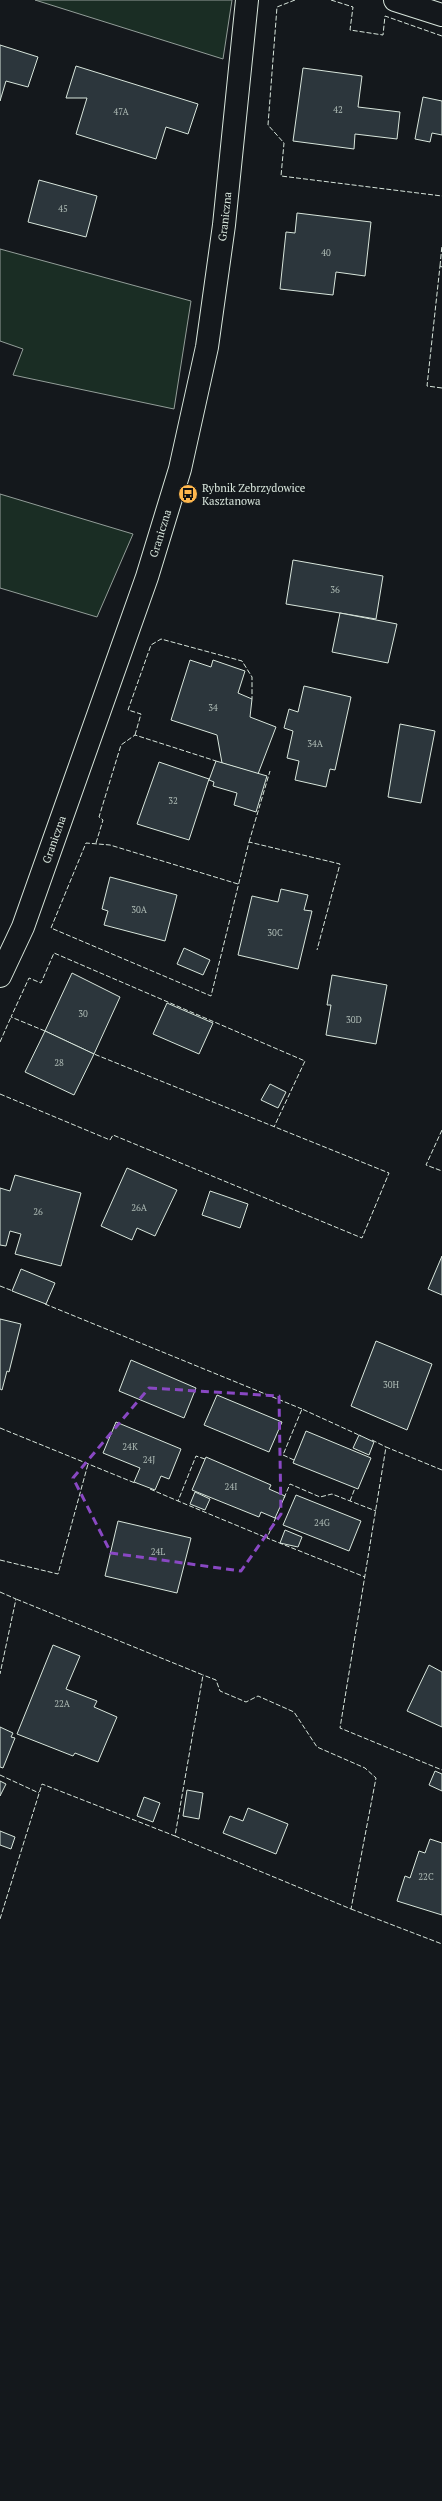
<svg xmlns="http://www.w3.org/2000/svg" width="442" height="2501" viewBox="0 0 442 2501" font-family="'PT Serif',serif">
  <rect width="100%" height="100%" fill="#14181c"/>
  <g fill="#1a2d24" stroke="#939e99">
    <path d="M 35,0 L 232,0 L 223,59 Z"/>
    <path d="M 0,249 L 191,301 L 174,409 L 13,375 L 23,349 L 0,341 Z"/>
    <path d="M 0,494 L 133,534 L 97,617 L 0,588 Z"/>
  </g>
  <g fill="#2c363c" stroke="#d8e6dc">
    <path d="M 0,45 L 38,57 L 28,87 L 6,81 L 0,101 Z"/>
    <path d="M 76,66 L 198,104 L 188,134 L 166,127 L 156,159 L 76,134 L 87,98 L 66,98 Z"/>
    <path d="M 303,68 L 362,76 L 358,107 L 400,112 L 397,139 L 355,134 L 354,149 L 293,141 Z"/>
    <path d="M 423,97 L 442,101 L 442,135 L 432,133 L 430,142 L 415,139 Z"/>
    <path d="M 39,180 L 97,196 L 86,237 L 28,222 Z"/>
    <path d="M 297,213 L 371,222 L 365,276 L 336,272 L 333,295 L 280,289 L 286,232 L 295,233 Z"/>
    <path d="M 293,560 L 383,576 L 376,619 L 286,604 Z"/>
    <path d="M 340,613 L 397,624 L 388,663 L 332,652 Z"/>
    <path d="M 190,660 L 211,667 L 213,660 L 245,671 L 238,693 L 252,699 L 250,717 L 276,727 L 258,774 L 222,763 L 217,735 L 171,720 Z"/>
    <path d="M 304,686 L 351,697 L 335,770 L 330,769 L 326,787 L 295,780 L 299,761 L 287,758 L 293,731 L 284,728 L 289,709 L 298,712 Z"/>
    <path d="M 400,724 L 435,731 L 421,803 L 388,797 Z"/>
    <path d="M 216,761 L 267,776 L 256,812 L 234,805 L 237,793 L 213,786 L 214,782 L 209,780 Z"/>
    <path d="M 159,762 L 209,779 L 189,840 L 137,824 Z"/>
    <path d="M 110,877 L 177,895 L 165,941 L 104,925 L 108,911 L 102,909 Z"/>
    <path d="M 281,889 L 308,895 L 304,910 L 312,911 L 298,969 L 238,955 L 252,896 L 278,902 Z"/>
    <path d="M 184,948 L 210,960 L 203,975 L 177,964 Z"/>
    <path d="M 72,973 L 120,997 L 94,1054 L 45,1031 Z"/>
    <path d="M 332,975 L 387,985 L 376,1044 L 326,1035 L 331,1005 L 327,1005 Z"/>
    <path d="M 167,1003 L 213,1023 L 199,1054 L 153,1034 Z"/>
    <path d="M 45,1031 L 94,1054 L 74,1095 L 25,1072 Z"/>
    <path d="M 270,1084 L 286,1092 L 278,1108 L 261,1100 Z"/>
    <path d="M 127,1168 L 177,1190 L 155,1236 L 137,1228 L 132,1240 L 101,1226 Z"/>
    <path d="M 15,1175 L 81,1193 L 61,1266 L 15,1254 L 21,1234 L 10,1231 L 6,1246 L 0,1245 L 0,1188 L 10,1191 Z"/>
    <path d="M 210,1191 L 248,1204 L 240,1228 L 202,1215 Z"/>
    <path d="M 442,1256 L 442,1295 L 428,1289 Z"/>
    <path d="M 21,1269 L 55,1283 L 46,1304 L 12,1291 Z"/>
    <path d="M 0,1319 L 21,1324 L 9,1372 L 7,1371 L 2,1390 L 0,1389 Z"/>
    <path d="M 376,1341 L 432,1364 L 407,1430 L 351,1406 Z"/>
    <path d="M 131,1360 L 196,1388 L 184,1418 L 119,1391 Z"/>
    <path d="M 217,1395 L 282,1422 L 269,1452 L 204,1425 Z"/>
    <path d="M 116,1422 L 181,1449 L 169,1479 L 161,1476 L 155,1490 L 134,1482 L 140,1468 L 103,1453 Z"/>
    <path d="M 306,1431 L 371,1458 L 358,1489 L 293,1463 Z"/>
    <path d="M 359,1435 L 374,1442 L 369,1455 L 353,1448 Z"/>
    <path d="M 206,1457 L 271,1485 L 269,1489 L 285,1496 L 275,1518 L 261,1512 L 259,1517 L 192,1490 Z"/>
    <path d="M 195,1492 L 210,1499 L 205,1510 L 190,1504 Z"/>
    <path d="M 296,1495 L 361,1521 L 349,1551 L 283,1525 Z"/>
    <path d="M 118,1521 L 191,1538 L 177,1593 L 105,1576 Z"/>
    <path d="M 285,1530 L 302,1537 L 298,1547 L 280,1543 Z"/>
    <path d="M 53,1645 L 80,1656 L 66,1689 L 97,1701 L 94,1707 L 117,1717 L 98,1762 L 75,1753 L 73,1756 L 17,1734 Z"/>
    <path d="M 429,1665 L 442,1672 L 442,1727 L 407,1711 Z"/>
    <path d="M 0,1727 L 13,1733 L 11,1737 L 15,1738 L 3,1768 L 0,1767 Z"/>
    <path d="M 435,1771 L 442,1774 L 442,1791 L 429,1785 Z"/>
    <path d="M 0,1781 L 6,1784 L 0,1796 Z"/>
    <path d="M 187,1790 L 203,1793 L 199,1819 L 183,1816 Z"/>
    <path d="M 144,1797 L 160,1803 L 153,1822 L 137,1816 Z"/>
    <path d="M 248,1808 L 288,1824 L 276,1854 L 223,1833 L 230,1816 L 243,1821 Z"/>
    <path d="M 0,1831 L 15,1837 L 11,1849 L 0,1845 Z"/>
    <path d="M 430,1839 L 442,1843 L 442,1915 L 397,1901 L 405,1876 L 410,1878 L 419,1851 L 425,1853 Z"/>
  </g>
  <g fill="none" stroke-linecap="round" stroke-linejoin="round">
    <defs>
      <g id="minor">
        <path d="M 395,0 L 442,15"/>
        <path id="s1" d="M 0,976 L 23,927 L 147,577 L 180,469 L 207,347 L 224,225 L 247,0"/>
      </g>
    </defs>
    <use href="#minor" stroke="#d8e6dc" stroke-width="24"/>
    <use href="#minor" stroke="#14181c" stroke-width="22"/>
    <g stroke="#d8e6dc" stroke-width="1" stroke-dasharray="5 2" stroke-linecap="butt">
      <path d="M 295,0 L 277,7 L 268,125 L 284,143 L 281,176 L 442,196"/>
      <path d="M 331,0 L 353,7 L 350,30 L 383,35 L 385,16 L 442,36"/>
      <path d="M 440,266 L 442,245"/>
      <path d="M 442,267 L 440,266 L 427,386 L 442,388"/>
      <path d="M 135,735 L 141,714 L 128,710 L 151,645 L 161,639 L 242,661 L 252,677 L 252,699"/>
      <path d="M 249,842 L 270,771"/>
      <path d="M 96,843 L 103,820 L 99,817 L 121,745 L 135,735 L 216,761"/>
      <path d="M 238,884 L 110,845 L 86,843 L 51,928 L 211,996 L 249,842 L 340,864 L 317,950"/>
      <path d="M 45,1031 L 11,1017 L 29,978 L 41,983 L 54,953 L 305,1061 L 274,1127"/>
      <path d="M 0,1042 L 11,1017"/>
      <path d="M 0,1094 L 110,1140 L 113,1135 L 362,1238 L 389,1173 L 94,1054"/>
      <path d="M 442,1130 L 426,1165 L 442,1171"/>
      <path d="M 0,1286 L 13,1291"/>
      <path d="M 45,1304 L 302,1409"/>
      <path d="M 0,1428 L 135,1483"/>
      <path d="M 372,1440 L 386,1447"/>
      <path d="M 205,1459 L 196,1456 L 178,1501 L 267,1538"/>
      <path d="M 294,1460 L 283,1455 L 302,1409 L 361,1436"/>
      <path d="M 442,1470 L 386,1447 L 340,1728 L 442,1770"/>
      <path d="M 150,1489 L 178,1501"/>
      <path d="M 284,1498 L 290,1484 L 320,1497 L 332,1494 L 376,1511"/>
      <path d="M 350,1501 L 355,1488"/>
      <path d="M 276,1517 L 267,1538 L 365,1577"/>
      <path d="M 0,1560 L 58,1574 L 88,1464"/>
      <path d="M 0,1592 L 16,1599 L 0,1674"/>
      <path d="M 0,1775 L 39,1793"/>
      <path d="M 175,1836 L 351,1909 L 376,1778 L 365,1768 L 317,1747 L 294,1712 L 258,1696 L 246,1702 L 220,1691 L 216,1680 L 203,1675"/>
      <path d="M 351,1909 L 442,1944"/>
      <path d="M 0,1919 L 42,1784 L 175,1836 L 203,1675 L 16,1599"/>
    </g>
  </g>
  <path fill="none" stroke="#8948c3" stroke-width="3" stroke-dasharray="8 5" stroke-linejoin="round" d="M 149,1388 L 279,1396 L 281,1514 L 241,1571 L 111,1553 L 73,1478 Z"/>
  <defs>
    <symbol id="bus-disc" viewBox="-11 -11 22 22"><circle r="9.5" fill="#ffb74d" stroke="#14181c"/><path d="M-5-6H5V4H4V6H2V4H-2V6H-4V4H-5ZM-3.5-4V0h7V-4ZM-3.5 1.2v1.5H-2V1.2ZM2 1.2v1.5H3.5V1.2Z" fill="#111"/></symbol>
  </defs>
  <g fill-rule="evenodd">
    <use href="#bus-disc" x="177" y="483" width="22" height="22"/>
  </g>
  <g text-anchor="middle" stroke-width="3" stroke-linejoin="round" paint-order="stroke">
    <g font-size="9" fill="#adbab4">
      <text x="338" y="113">42</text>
      <text x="121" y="115">47A</text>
      <text x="63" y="212">45</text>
      <text x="326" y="256">40</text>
      <text x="335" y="593">36</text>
      <text x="213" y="711">34</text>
      <text x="315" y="747">34A</text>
      <text x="173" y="804">32</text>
      <text x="139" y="913">30A</text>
      <text x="275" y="936">30C</text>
      <text x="83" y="1017">30</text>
      <text x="354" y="1023">30D</text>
      <text x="59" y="1066">28</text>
      <text x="139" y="1211">26A</text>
      <text x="38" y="1215">26</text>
      <text x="391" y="1388">30H</text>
      <text x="130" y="1450">24K</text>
      <text x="149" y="1463">24J</text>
      <text x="231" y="1490">24I</text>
      <text x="322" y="1526">24G</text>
      <text x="158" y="1555">24L</text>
      <text x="62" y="1707">22A</text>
      <text x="426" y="1880">22C</text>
    </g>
    <g font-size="11" fill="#d8e6dc" stroke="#14181c">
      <text dy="4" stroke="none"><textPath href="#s1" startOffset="795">Graniczna</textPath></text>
      <text dy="4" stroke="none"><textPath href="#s1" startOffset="471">Graniczna</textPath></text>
      <text dy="4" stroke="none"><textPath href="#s1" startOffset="147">Graniczna</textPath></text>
    </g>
    <g font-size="11" fill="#d8e6dc" stroke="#14181c" text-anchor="start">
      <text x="202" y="492">Rybnik Zebrzydowice<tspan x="202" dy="13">Kasztanowa</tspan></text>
    </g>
  </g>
</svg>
